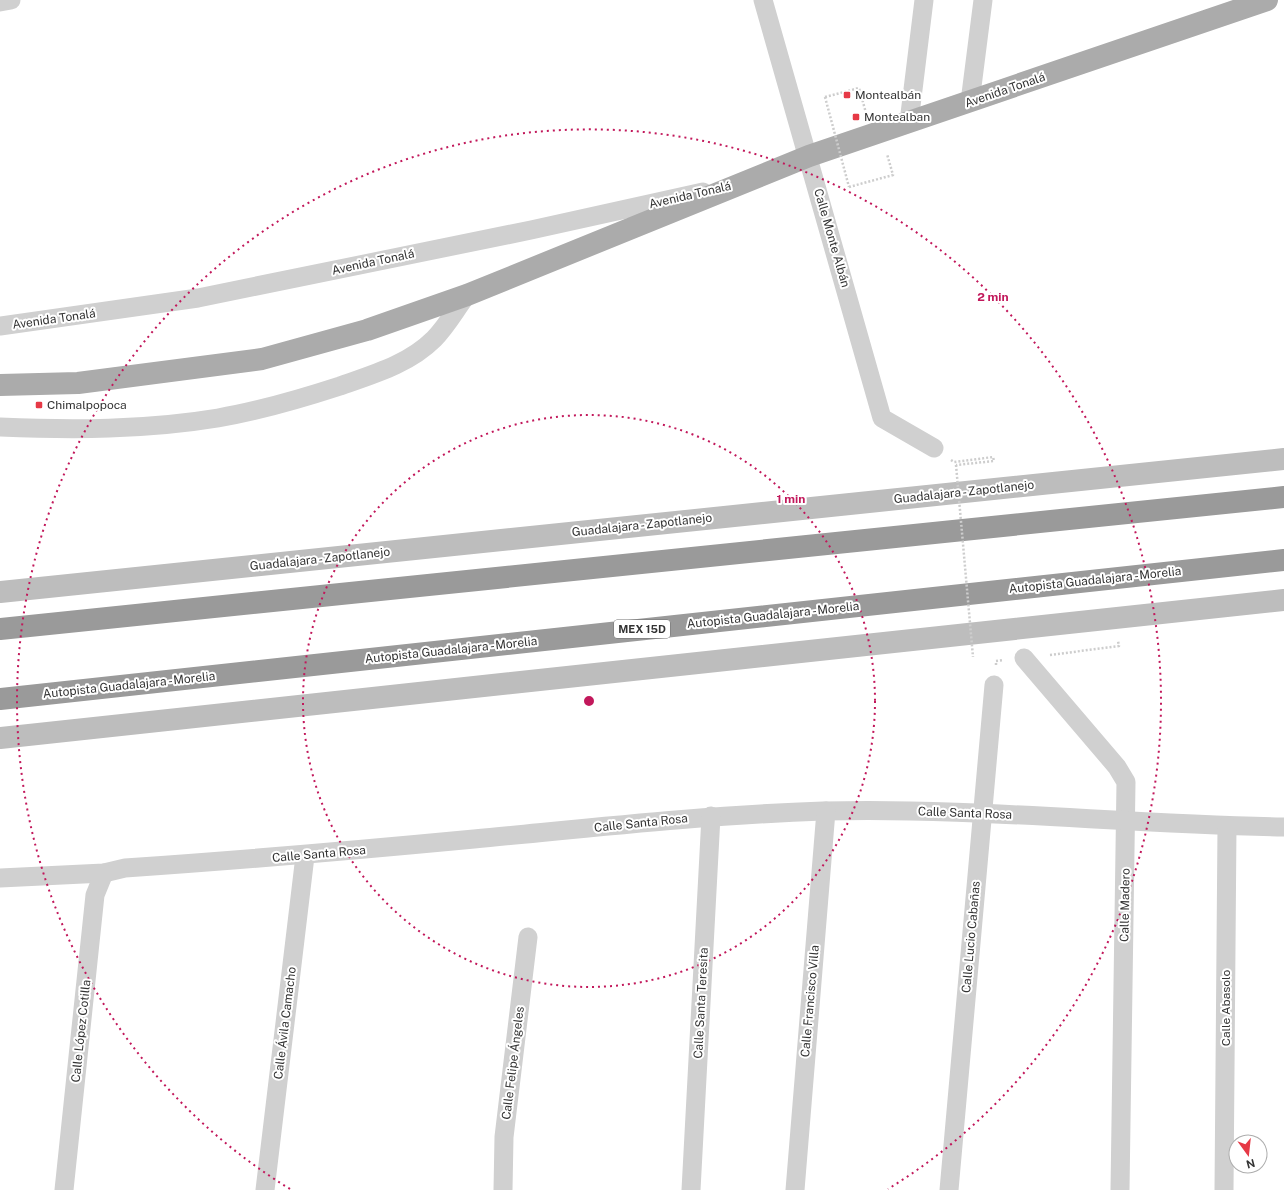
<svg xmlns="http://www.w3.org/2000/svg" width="1284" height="1190" viewBox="0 0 1284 1190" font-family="'Public Sans',sans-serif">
  <rect width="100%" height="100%" fill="#fff"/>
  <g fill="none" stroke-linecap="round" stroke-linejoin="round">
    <g stroke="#cdcdcd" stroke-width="2.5" stroke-dasharray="2 2" stroke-linecap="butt">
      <path d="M 825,97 L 859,88 L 866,113"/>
      <path d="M 849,187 L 893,175 L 887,154"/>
      <path d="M 951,460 L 954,462 L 993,457 L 994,461 L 956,465"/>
      <path d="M 1050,655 L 1119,646 L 1118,641"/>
      <path d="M 996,665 L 996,661 L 1003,660"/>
    </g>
    <g stroke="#d0d0d0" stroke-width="19">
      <path d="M 763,0 L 882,418 L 934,448"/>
      <path d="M 0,2 L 11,0"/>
      <path d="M 970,102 L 983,0"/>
      <path d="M 909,122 L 924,0"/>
      <path d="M 0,326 L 198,298 L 531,230 L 703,192"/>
      <path d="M 0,427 C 72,430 146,430 218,418 C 259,411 300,399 340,386 C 374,374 409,364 434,339 C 447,326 456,309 467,295"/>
      <path d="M 1024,658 L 1117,767 L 1126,782 L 1120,1190"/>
      <path d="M 0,878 L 104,873 L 125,868 C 242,860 358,850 474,839 C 591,828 706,815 823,811 C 977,807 1130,825 1284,827"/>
      <path d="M 64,1190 L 95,895 L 104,873"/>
      <path d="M 265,1190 L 305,856"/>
      <path d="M 503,1190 L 504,1137 L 528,937"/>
      <path d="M 691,1190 L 711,816"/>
      <path d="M 795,1190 L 826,811"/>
      <path d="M 949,1190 L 994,685"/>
      <path d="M 1224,1190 L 1227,826"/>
    </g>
    <g stroke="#bdbdbd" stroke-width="22">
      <path d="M 0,592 L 1284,459"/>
      <path d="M 0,738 L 1284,600"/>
    </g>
    <path stroke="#ababab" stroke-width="22" d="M 0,385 L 78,383 L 262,359 L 367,330 L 467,295 L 809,156 L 1267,0"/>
    <g stroke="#9a9a9a" stroke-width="22">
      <path d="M 0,629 L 1284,497"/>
      <path d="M 0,699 L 1284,560"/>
    </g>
    <g stroke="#cdcdcd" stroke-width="2.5" stroke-dasharray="2 2" stroke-linecap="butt">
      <path d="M 825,97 L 849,187"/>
      <path d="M 956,465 L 973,657"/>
    </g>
  </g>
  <g fill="none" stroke="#c2185b" stroke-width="2" stroke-dasharray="2 4">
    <circle cx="589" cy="701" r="286"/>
    <path d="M290 1189A572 572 0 1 1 888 1189"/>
  </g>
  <g fill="#e63946" stroke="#fff" stroke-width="1.5">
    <rect x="843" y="91" width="8" height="8" rx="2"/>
    <rect x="852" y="113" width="8" height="8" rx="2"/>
    <rect x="35" y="401" width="8" height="8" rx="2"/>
  </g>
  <g text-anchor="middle" stroke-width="4" stroke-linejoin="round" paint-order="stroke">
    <rect fill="#fff" stroke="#707070" stroke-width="1" x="614" y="620" width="56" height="18" rx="3"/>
    <g font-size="11" font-weight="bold" fill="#333">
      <text x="642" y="633">MEX 15D</text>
    </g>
    <g font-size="12" fill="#333" stroke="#fff">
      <text transform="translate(1005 90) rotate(-19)" y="4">Avenida Tonalá</text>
      <text transform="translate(690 195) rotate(-13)" y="4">Avenida Tonalá</text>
      <text transform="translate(832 238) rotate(74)" y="4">Calle Monte Albán</text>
      <text transform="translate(373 262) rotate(-12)" y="4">Avenida Tonalá</text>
      <text transform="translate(54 319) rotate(-8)" y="4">Avenida Tonalá</text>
      <text transform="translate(964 492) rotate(-6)" y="4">Guadalajara - Zapotlanejo</text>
      <text transform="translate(642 525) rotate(-6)" y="4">Guadalajara - Zapotlanejo</text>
      <text transform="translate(320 559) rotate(-6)" y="4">Guadalajara - Zapotlanejo</text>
      <text transform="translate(1095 580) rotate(-6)" y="4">Autopista Guadalajara - Morelia</text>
      <text transform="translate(773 615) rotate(-6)" y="4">Autopista Guadalajara - Morelia</text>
      <text transform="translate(451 650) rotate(-6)" y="4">Autopista Guadalajara - Morelia</text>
      <text transform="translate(129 685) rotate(-6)" y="4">Autopista Guadalajara - Morelia</text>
      <text transform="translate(965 813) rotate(2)" y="4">Calle Santa Rosa</text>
      <text transform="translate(641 823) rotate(-6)" y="4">Calle Santa Rosa</text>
      <text transform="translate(319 854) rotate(-5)" y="4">Calle Santa Rosa</text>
      <text transform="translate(1125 905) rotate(-89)" y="4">Calle Madero</text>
      <text transform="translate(971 937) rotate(-85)" y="4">Calle Lucio Cabañas</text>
      <text transform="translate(810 1001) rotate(-85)" y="4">Calle Francisco Villa</text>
      <text transform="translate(701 1003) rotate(-87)" y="4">Calle Santa Teresita</text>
      <text transform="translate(1226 1008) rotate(-90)" y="4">Calle Abasolo</text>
      <text transform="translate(285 1023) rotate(-83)" y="4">Calle Ávila Camacho</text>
      <text transform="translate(81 1031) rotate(-84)" y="4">Calle López Cotilla</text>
      <text transform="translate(513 1063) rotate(-83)" y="4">Calle Felipe Ángeles</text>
    </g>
    <g font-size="12" fill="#333" stroke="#fff" text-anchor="start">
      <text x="855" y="99">Montealbán</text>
      <text x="864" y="121">Montealban</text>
      <text x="47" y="409">Chimalpopoca</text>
    </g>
  </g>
  <circle cx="589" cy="701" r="6" fill="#c2185b" stroke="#fff" stroke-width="2"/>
  <g font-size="12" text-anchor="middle" font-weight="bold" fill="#c2185b" stroke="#fff" stroke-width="4" stroke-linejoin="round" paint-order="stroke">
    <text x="993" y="301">2 min</text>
    <text x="791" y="503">1 min</text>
  </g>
  <g transform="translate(1248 1154) rotate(165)"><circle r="19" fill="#ffffff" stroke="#adadad"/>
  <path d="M0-3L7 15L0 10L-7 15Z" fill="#e63946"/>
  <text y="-6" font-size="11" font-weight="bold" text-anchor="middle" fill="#333333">N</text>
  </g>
</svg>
